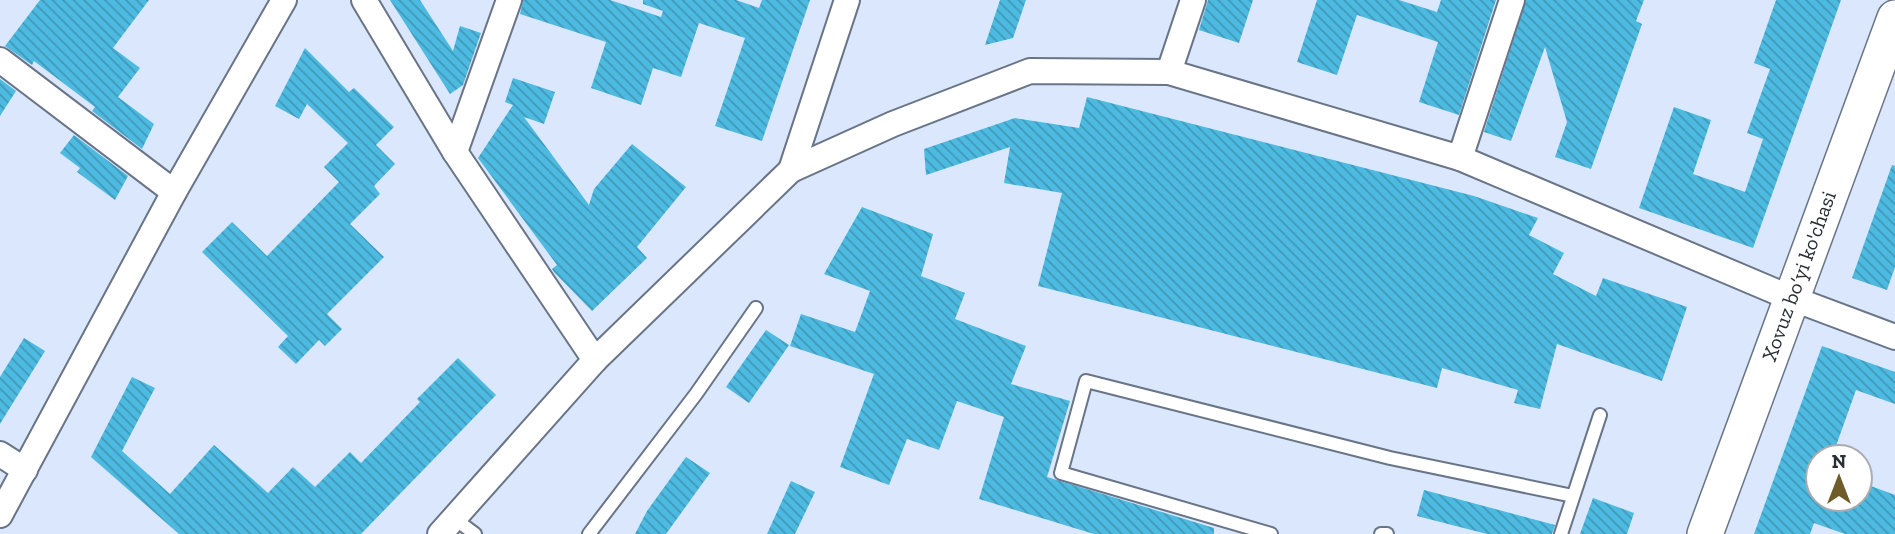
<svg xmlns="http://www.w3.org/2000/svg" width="1895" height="534" viewBox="0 0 1895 534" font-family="'Zilla Slab',serif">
  <defs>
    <pattern id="building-back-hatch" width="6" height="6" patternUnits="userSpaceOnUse" patternTransform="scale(1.75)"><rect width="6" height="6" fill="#4dbae1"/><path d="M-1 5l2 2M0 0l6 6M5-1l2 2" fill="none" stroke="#4098b7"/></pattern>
  </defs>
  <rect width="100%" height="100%" fill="#dae7fc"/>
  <g fill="url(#building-back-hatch)">
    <path d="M 40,0 L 149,0 L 113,48 L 140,68 L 118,97 L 154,124 L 142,149 L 92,111 L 95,107 L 34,61 L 32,65 L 5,46 Z"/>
    <path d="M 390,0 L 420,0 L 453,51 L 460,26 L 481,33 L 463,85 L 450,94 Z"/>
    <path d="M 523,0 L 610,0 L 661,17 L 663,11 L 643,4 L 643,0 L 736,0 L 759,8 L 762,0 L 810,0 L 762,141 L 715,126 L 745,38 L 699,23 L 681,77 L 653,68 L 641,105 L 591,88 L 606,42 L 520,14 Z"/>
    <path d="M 1000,0 L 1026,0 L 1013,38 L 985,45 Z"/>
    <path d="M 1208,0 L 1253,0 L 1239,43 L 1199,30 Z"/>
    <path d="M 1317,0 L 1399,0 L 1437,12 L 1441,0 L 1496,0 L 1459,115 L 1419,102 L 1438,42 L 1357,15 L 1337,75 L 1297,62 Z"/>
    <path d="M 1526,0 L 1644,0 L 1636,21 L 1642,24 L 1591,169 L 1555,157 L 1567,122 L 1545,47 L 1511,141 L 1484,132 Z"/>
    <path d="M 1776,0 L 1841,0 L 1753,248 L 1639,208 L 1674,107 L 1711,120 L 1693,174 L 1745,192 L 1763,139 L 1747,133 L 1770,69 L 1754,63 Z"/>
    <path d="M 305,48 L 349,92 L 354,88 L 394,127 L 376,145 L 395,164 L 374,186 L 380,194 L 350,224 L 384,257 L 327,314 L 342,329 L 325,346 L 319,340 L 296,364 L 278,347 L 288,336 L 202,252 L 232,222 L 267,256 L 339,182 L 324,167 L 348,143 L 307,104 L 299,119 L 275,106 Z"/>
    <path d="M 513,78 L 555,92 L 544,124 L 524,117 L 589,205 L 594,189 L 632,144 L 686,187 L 637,247 L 647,258 L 592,311 L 554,272 L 552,269 L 557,265 L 478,158 L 513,105 L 505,102 Z"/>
    <path d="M 0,79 L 16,91 L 0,116 Z"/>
    <path d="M 1087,97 L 1474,196 L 1538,218 L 1529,235 L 1564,253 L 1553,274 L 1596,296 L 1603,278 L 1687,307 L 1662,381 L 1557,344 L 1540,409 L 1514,403 L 1518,390 L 1442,368 L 1437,388 L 1038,286 L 1062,193 L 1004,183 L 1010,147 L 926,175 L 924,149 L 1015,118 L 1079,128 Z"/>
    <path d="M 74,135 L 128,176 L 115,200 L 77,172 L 80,168 L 60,153 Z"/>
    <path d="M 1892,165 L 1895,166 L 1895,267 L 1887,290 L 1852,278 Z"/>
    <path d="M 862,207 L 933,234 L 921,276 L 965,293 L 955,319 L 1026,346 L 1011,384 L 1070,401 L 1047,477 L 1214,528 L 1214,534 L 1094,534 L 979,499 L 1004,417 L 957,401 L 939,450 L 907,439 L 889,485 L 840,467 L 874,374 L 790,346 L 801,314 L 855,332 L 870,291 L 824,274 Z"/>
    <path d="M 766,330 L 789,345 L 749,403 L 726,387 Z"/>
    <path d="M 24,338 L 45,351 L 0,424 L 0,377 Z"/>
    <path d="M 1822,346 L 1895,372 L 1895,404 L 1856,390 L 1832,457 L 1818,457 L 1818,499 L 1860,499 L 1860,482 L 1895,495 L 1895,534 L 1845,534 L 1814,523 L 1810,534 L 1754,534 Z"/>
    <path d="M 458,358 L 496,395 L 361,534 L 179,534 L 91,457 L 132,377 L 155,388 L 122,451 L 170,494 L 214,445 L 268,493 L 293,467 L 315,487 L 350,452 L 361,463 L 420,402 L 417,399 Z"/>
    <path d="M 686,457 L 710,473 L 666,534 L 635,534 L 647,511 Z"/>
    <path d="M 791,481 L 815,492 L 795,534 L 767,534 Z"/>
    <path d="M 1424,490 L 1555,525 L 1552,534 L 1487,534 L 1417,516 Z"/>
    <path d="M 1593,498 L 1634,513 L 1627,534 L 1580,534 Z"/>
  </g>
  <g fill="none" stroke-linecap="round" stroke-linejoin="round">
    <defs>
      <g id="lane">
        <path d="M 455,519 L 475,534"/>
        <path d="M 589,534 L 696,394 L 756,308"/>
        <path d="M 1271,534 L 1061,473 L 1086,381 L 1390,458 L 1573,496"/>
        <path d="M 1381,534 L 1387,534"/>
        <path d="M 1561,534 L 1600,415"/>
      </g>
      <g id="street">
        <path d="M 364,0 L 455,152 L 595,360"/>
        <path d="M 0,60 L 174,192"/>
        <path d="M 1169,72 L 1193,0"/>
        <path d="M 455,152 L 509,0"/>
        <path d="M 1460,158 L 1512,0"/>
        <path d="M 791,170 L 847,0"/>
        <path d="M 0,454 L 25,470"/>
        <path d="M 0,515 L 174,192 L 284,0"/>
        <path d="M 440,534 L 595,360 L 791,170 L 893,124 L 1030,71 L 1169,72 L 1460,158 L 1791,298 L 1895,337"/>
      </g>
      <path id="secondary" d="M 1705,534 L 1895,18"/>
    </defs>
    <use href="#lane" stroke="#697587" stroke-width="16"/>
    <use href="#street" stroke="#697587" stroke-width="28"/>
    <use href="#secondary" stroke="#697587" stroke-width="38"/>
    <use href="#lane" stroke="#fff" stroke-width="12"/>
    <use href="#street" stroke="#fff" stroke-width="24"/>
    <use href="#secondary" stroke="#fff" stroke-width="35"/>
  </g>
  <g text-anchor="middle" stroke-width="7" stroke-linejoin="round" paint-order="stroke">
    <g font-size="21" fill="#2a2f36" stroke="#fff">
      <text transform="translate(1799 276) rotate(-70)" y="7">Xovuz bo‘yi ko'chasi</text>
    </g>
  </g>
  <g transform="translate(1839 478)"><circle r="33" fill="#ffffff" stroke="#aaacaf" stroke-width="2"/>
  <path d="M0-5L12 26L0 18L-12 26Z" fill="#6f5c2a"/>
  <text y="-10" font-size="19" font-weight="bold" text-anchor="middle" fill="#2a2f36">N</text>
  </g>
</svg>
